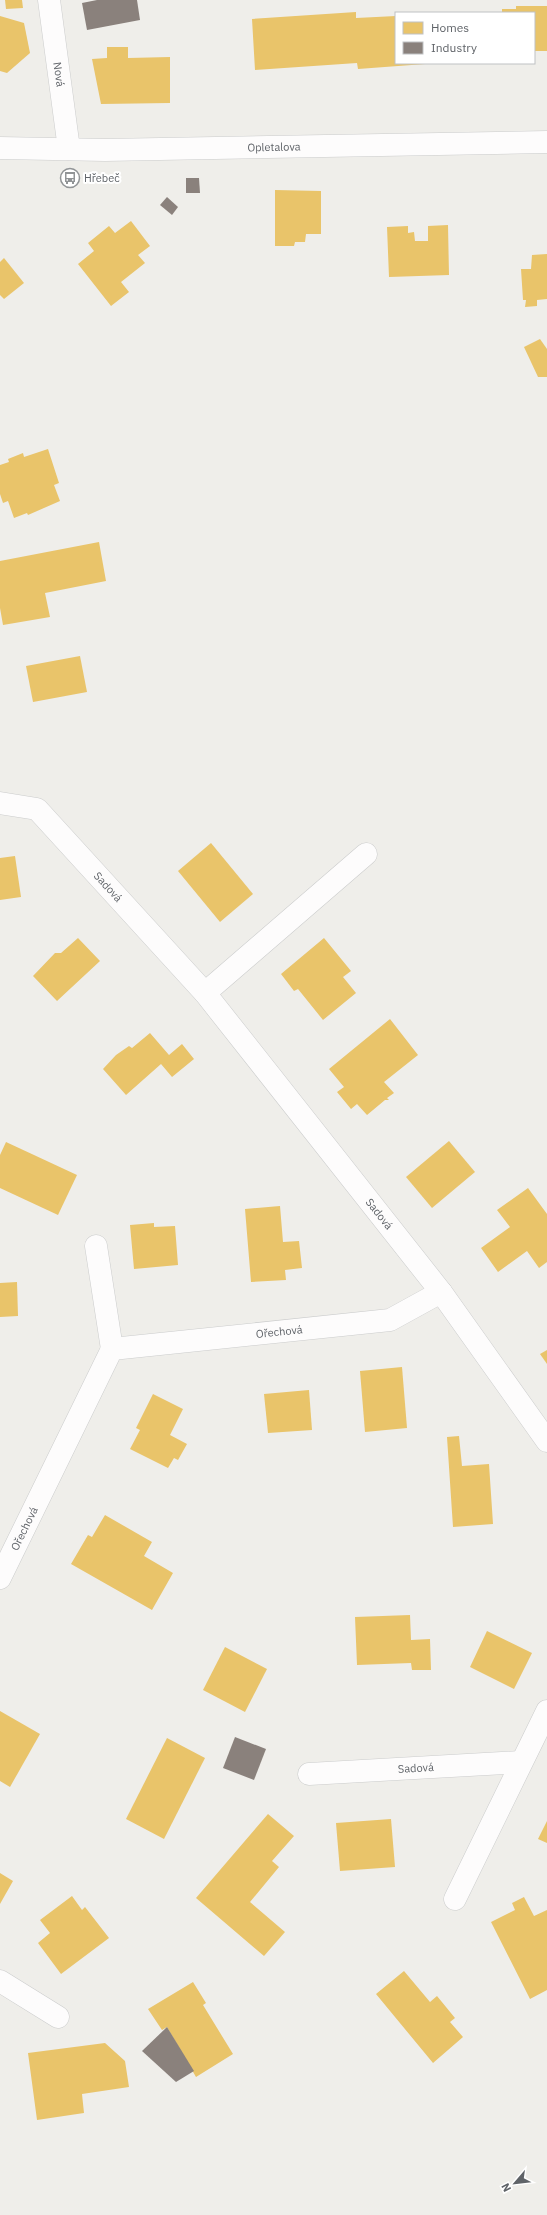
<svg xmlns="http://www.w3.org/2000/svg" width="547" height="2215" viewBox="0 0 547 2215" font-family="'IBM Plex Sans',sans-serif">
  <rect width="100%" height="100%" fill="#efeeea"/>
  <g fill="#e9c46a">
    <path d="M 5,0 L 22,0 L 23,8 L 6,9 Z"/>
    <path d="M 516,6 L 547,6 L 547,51 L 534,51 L 534,13 L 502,13 L 502,9 L 516,9 Z"/>
    <path d="M 356,12 L 356,18 L 396,16 L 396,63 L 425,64 L 358,69 L 357,63 L 255,70 L 252,19 Z"/>
    <path d="M 0,16 L 24,23 L 30,53 L 7,73 L 0,71 Z"/>
    <path d="M 107,47 L 128,47 L 128,58 L 170,57 L 170,103 L 101,104 L 92,59 L 107,58 Z"/>
    <path d="M 275,190 L 321,191 L 321,234 L 306,234 L 305,242 L 295,242 L 294,246 L 275,246 Z"/>
    <path d="M 131,221 L 150,246 L 138,255 L 145,263 L 121,282 L 129,292 L 111,306 L 78,264 L 94,251 L 88,243 L 109,226 L 115,233 Z"/>
    <path d="M 448,225 L 449,275 L 389,277 L 387,227 L 408,226 L 408,233 L 414,232 L 415,241 L 428,241 L 428,226 Z"/>
    <path d="M 547,254 L 547,299 L 537,300 L 537,306 L 525,307 L 526,300 L 523,300 L 521,269 L 531,269 L 532,255 Z"/>
    <path d="M 4,258 L 24,283 L 4,299 L 0,295 L 0,262 Z"/>
    <path d="M 540,339 L 547,349 L 547,377 L 538,377 L 524,347 Z"/>
    <path d="M 48,449 L 59,483 L 54,485 L 60,501 L 28,515 L 27,513 L 14,518 L 8,501 L 3,503 L 0,494 L 0,465 L 9,462 L 8,459 L 23,453 L 24,457 Z"/>
    <path d="M 99,542 L 106,581 L 45,593 L 50,617 L 3,625 L 0,608 L 0,561 Z"/>
    <path d="M 80,656 L 87,692 L 33,702 L 26,666 Z"/>
    <path d="M 211,843 L 253,894 L 220,922 L 178,871 Z"/>
    <path d="M 15,856 L 21,897 L 0,900 L 0,858 Z"/>
    <path d="M 78,938 L 100,961 L 57,1001 L 33,976 L 55,953 L 61,953 Z"/>
    <path d="M 324,938 L 351,971 L 343,977 L 356,993 L 323,1020 L 298,989 L 294,991 L 281,974 Z"/>
    <path d="M 390,1019 L 418,1055 L 384,1082 L 394,1093 L 387,1098 L 389,1100 L 385,1100 L 367,1115 L 357,1104 L 351,1109 L 337,1092 L 344,1087 L 329,1069 Z"/>
    <path d="M 150,1033 L 169,1055 L 182,1044 L 194,1059 L 172,1077 L 161,1064 L 126,1095 L 103,1069 L 116,1055 L 129,1046 L 132,1048 Z"/>
    <path d="M 449,1141 L 475,1172 L 432,1208 L 406,1177 Z"/>
    <path d="M 6,1142 L 77,1175 L 58,1215 L 0,1188 L 0,1155 Z"/>
    <path d="M 528,1188 L 547,1214 L 547,1262 L 539,1268 L 527,1251 L 498,1272 L 481,1248 L 510,1227 L 497,1210 Z"/>
    <path d="M 280,1206 L 283,1242 L 299,1241 L 302,1268 L 285,1270 L 286,1280 L 251,1282 L 245,1209 Z"/>
    <path d="M 154,1223 L 154,1227 L 175,1226 L 178,1265 L 134,1269 L 130,1225 Z"/>
    <path d="M 17,1282 L 18,1316 L 0,1317 L 0,1283 Z"/>
    <path d="M 547,1350 L 547,1364 L 540,1354 Z"/>
    <path d="M 402,1367 L 407,1428 L 365,1432 L 360,1371 Z"/>
    <path d="M 309,1390 L 312,1430 L 268,1433 L 264,1394 Z"/>
    <path d="M 153,1394 L 183,1409 L 170,1435 L 187,1444 L 178,1460 L 174,1458 L 168,1468 L 130,1449 L 140,1430 L 136,1428 Z"/>
    <path d="M 459,1436 L 462,1466 L 489,1464 L 493,1524 L 453,1527 L 447,1437 Z"/>
    <path d="M 105,1515 L 152,1542 L 144,1556 L 173,1573 L 152,1610 L 71,1564 L 88,1535 L 92,1537 Z"/>
    <path d="M 410,1615 L 411,1640 L 430,1639 L 431,1670 L 412,1670 L 411,1663 L 357,1665 L 355,1617 Z"/>
    <path d="M 487,1631 L 532,1653 L 514,1689 L 470,1667 Z"/>
    <path d="M 225,1647 L 267,1669 L 245,1712 L 203,1690 Z"/>
    <path d="M 0,1711 L 40,1734 L 10,1787 L 0,1781 Z"/>
    <path d="M 167,1738 L 205,1758 L 164,1839 L 126,1819 Z"/>
    <path d="M 268,1814 L 294,1836 L 272,1861 L 279,1867 L 250,1902 L 285,1932 L 264,1956 L 196,1898 Z"/>
    <path d="M 391,1819 L 395,1867 L 340,1871 L 336,1823 Z"/>
    <path d="M 547,1821 L 547,1843 L 538,1839 Z"/>
    <path d="M 0,1873 L 13,1881 L 0,1904 Z"/>
    <path d="M 72,1896 L 82,1910 L 85,1907 L 109,1938 L 61,1974 L 38,1943 L 50,1933 L 40,1920 Z"/>
    <path d="M 524,1897 L 534,1916 L 547,1910 L 547,1990 L 530,1999 L 491,1922 L 515,1910 L 512,1903 Z"/>
    <path d="M 404,1971 L 430,2002 L 437,1996 L 455,2018 L 450,2022 L 463,2037 L 433,2063 L 376,1994 Z"/>
    <path d="M 193,1982 L 206,2003 L 203,2005 L 233,2054 L 196,2077 L 167,2027 L 162,2030 L 148,2009 Z"/>
    <path d="M 105,2043 L 125,2061 L 129,2087 L 82,2094 L 84,2113 L 37,2120 L 28,2053 Z"/>
  </g>
  <g fill="#8a817c">
    <path d="M 97,0 L 137,0 L 140,20 L 87,30 L 82,3 Z"/>
    <path d="M 186,178 L 199,178 L 200,193 L 186,193 Z"/>
    <path d="M 167,197 L 178,207 L 172,215 L 160,205 Z"/>
    <path d="M 235,1737 L 266,1749 L 254,1780 L 223,1768 Z"/>
    <path d="M 167,2027 L 194,2071 L 176,2082 L 142,2051 Z"/>
  </g>
  <g fill="none" stroke-linecap="round" stroke-linejoin="round">
    <defs>
      <g id="minor">
        <path id="s1" d="M 49,0 L 69,149"/>
        <path id="s2" d="M 0,803 L 37,809 L 205,993 L 441,1292 L 547,1441"/>
        <path d="M 205,993 L 366,854"/>
        <path d="M 96,1246 L 112,1349"/>
        <path id="s3" d="M 0,1578 L 112,1349 L 390,1320 L 441,1292"/>
        <path id="s4" d="M 309,1774 L 521,1762"/>
        <path d="M 455,1899 L 547,1711"/>
        <path d="M 0,1981 L 58,2017"/>
      </g>
      <g id="tertiary">
        <path id="s5" d="M 0,148 L 105,150 L 547,142"/>
      </g>
    </defs>
    <use href="#minor" stroke="#cbcccc" stroke-width="23"/>
    <use href="#tertiary" stroke="#cbcccc" stroke-width="23"/>
    <use href="#minor" stroke="#fdfcfc" stroke-width="22"/>
    <use href="#tertiary" stroke="#fdfcfc" stroke-width="22"/>
  </g>
  <defs>
    <symbol id="bus-ring" viewBox="-11 -11 22 22"><circle r="9.5" fill="#fff" stroke="#919496" stroke-width="1.5"/><path d="M-5-6H5V4H4V6H2V4H-2V6H-4V4H-5ZM-3.5-4V0h7V-4ZM-3.5 1.2v1.5H-2V1.2ZM2 1.2v1.5H3.5V1.2Z" fill="#919496"/></symbol>
  </defs>
  <g fill-rule="evenodd">
    <use href="#bus-ring" x="59" y="167" width="22" height="22"/>
  </g>
  <g text-anchor="middle" stroke-width="4" stroke-linejoin="round" paint-order="stroke">
    <g font-size="11" fill="#5f6368" stroke="#fff">
      <text dy="4" stroke="none"><textPath href="#s1" startOffset="75">Nová</textPath></text>
      <text dy="4" stroke="none"><textPath href="#s5" startOffset="274">Opletalova</textPath></text>
      <text dy="4" stroke="none"><textPath href="#s2" startOffset="143">Sadová</textPath></text>
      <text dy="4" stroke="none"><textPath href="#s2" startOffset="568">Sadová</textPath></text>
      <text dy="4" stroke="none"><textPath href="#s3" startOffset="423">Ořechová</textPath></text>
      <text dy="4" stroke="none"><textPath href="#s3" startOffset="55">Ořechová</textPath></text>
      <text dy="4" stroke="none"><textPath href="#s4" startOffset="107">Sadová</textPath></text>
    </g>
    <g font-size="11" fill="#5f6368" stroke="#fff" text-anchor="start">
      <text x="84" y="182">Hřebeč</text>
    </g>
  </g>
  <rect x="395" y="12" width="140" height="52" fill="#ffffff" stroke="#bfc1c3"/>
  <rect x="403" y="22" width="20" height="12" fill="#e9c46a" stroke="#bfc1c3"/>
  <text x="431" y="32" font-size="12" fill="#5f6368">Homes</text>
  <rect x="403" y="42" width="20" height="12" fill="#8a817c" stroke="#bfc1c3"/>
  <text x="431" y="52" font-size="12" fill="#5f6368">Industry</text>
  <g transform="translate(515 2183) rotate(242)" stroke="#ffffff" stroke-width="3" paint-order="stroke">
  <path d="M0-3L7 15L0 10L-7 15Z" fill="#5f6368"/>
  <text y="-6" font-size="11" font-weight="bold" text-anchor="middle" fill="#5f6368">N</text>
  </g>
</svg>
